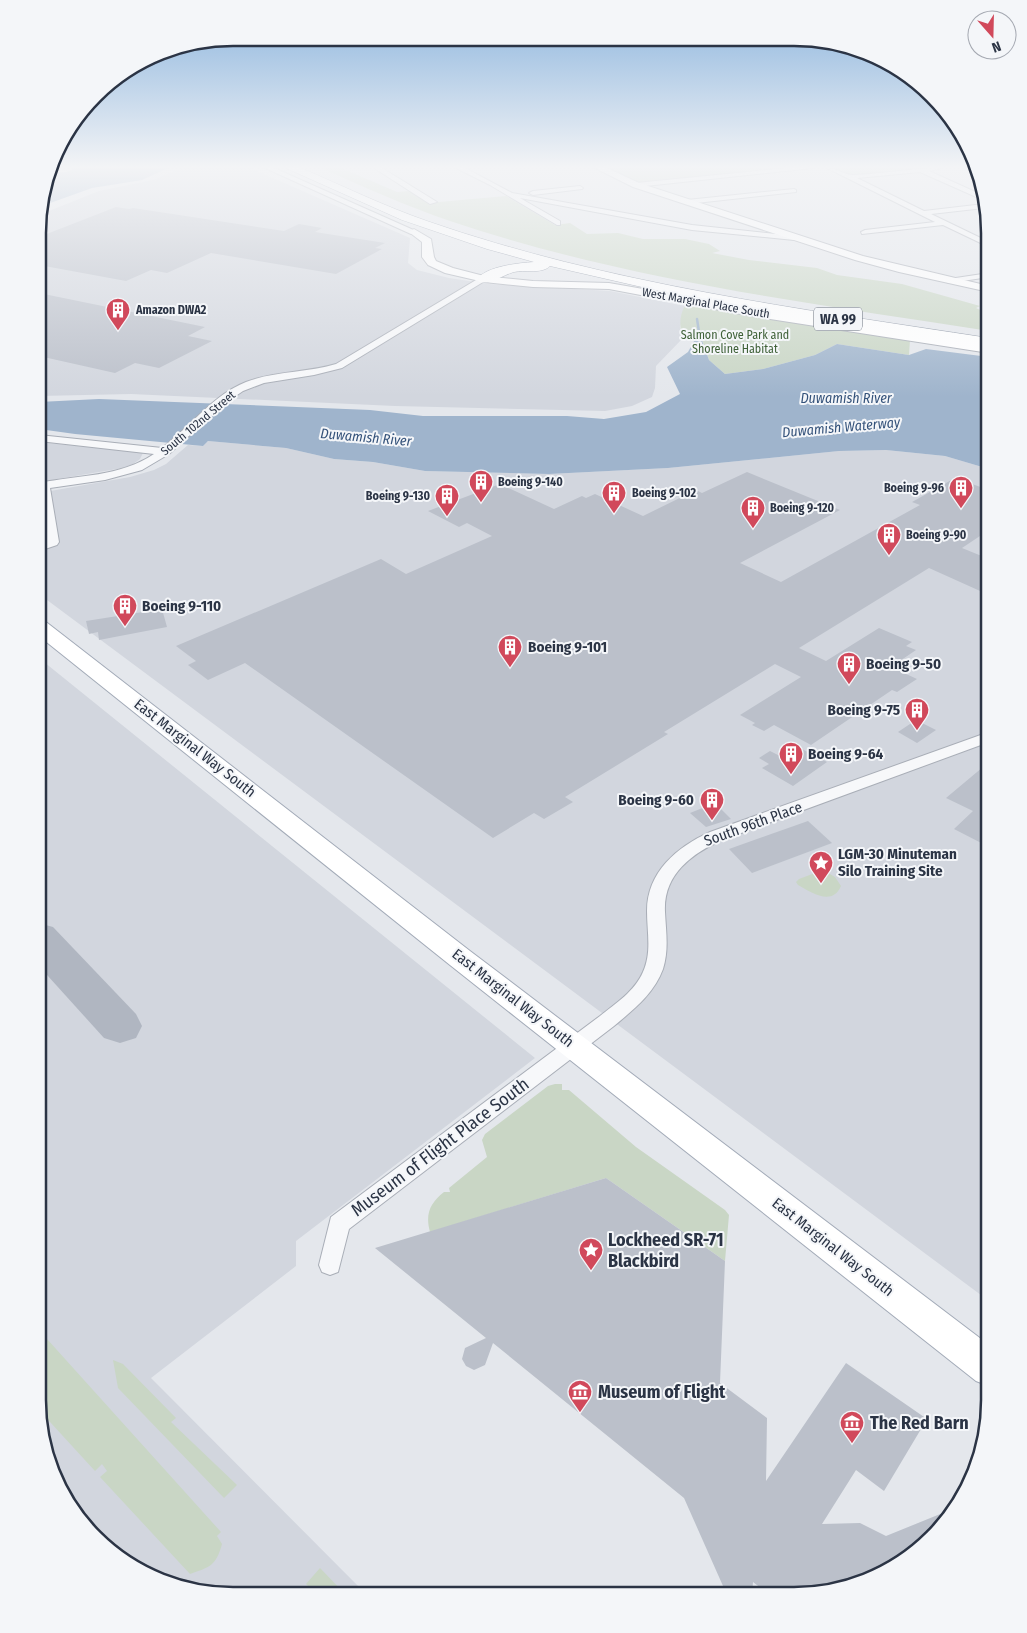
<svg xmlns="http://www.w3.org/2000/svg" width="1027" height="1633" viewBox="0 0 1027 1633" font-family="'Fira Sans Condensed',sans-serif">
  <rect width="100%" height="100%" fill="#e4e7ec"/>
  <g fill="#d2d6de">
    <path d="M 182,168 L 250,168 L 410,238 L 408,263 L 417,270 L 449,278 L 489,284 L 610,291 L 685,306 L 680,328 L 682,339 L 656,366 L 655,388 L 652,397 L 632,406 L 605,411 L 395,406 L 131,394 L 39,396 L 39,215 L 99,191 L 153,180 Z"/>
    <path d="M 208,441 L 286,448 L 334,459 L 373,462 L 425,471 L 549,474 L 668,468 L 839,451 L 886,450 L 945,456 L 989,469 L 989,1301 L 39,594 L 39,493 L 130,477 L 154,470 L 166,464 L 188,445 L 203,446 Z"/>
    <path d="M 39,442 L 49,443 L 143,453 L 140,459 L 133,464 L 123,468 L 39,482 Z"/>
    <path d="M 39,658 L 535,1058 L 296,1241 L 296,1266 L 151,1378 L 366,1594 L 208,1594 L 159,1581 L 114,1555 L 78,1519 L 52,1474 L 38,1400 Z"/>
  </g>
  <g fill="#c9d6c5">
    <path d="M 321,168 L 341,168 L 397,192 L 409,191 L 428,203 L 506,196 L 555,225 L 570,223 L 587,234 L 618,233 L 643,239 L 685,239 L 709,244 L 720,251 L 712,253 L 749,260 L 817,268 L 837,275 L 902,284 L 980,306 L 976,308 L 989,314 L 989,331 C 809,303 625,280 450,221 C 406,206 364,187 321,168 Z"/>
    <path d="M 605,168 L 800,168 L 642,184 L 635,182 Z"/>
    <path d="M 833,168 L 927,168 L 855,176 L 848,175 Z"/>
    <path d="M 689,302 L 910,340 L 909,355 L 837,344 L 815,355 L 763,369 L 725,374 L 709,360 L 699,332 L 682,339 C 680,327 678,311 689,302 Z"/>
    <path d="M 823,870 L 835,877 L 841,886 C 832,907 811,892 798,885 L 796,882 L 799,879 Z"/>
    <path d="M 555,1084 L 562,1084 L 562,1090 L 569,1090 L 636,1147 L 725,1210 L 729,1215 L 725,1261 L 606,1178 L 430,1232 C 425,1214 430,1203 444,1192 L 450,1192 L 449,1188 L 487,1157 L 482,1140 L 485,1134 L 548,1086 Z"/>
    <path d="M 38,1329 L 221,1532 L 217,1536 L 222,1544 C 216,1566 210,1567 190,1574 L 100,1477 L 107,1471 L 102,1464 L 95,1471 L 40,1411 L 38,1400 Z"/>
    <path d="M 113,1360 L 123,1364 L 176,1418 L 171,1422 L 237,1485 L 224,1498 L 118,1388 Z"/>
    <path d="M 320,1568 L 345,1594 L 316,1594 L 306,1584 Z"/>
  </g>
  <g fill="#9fb4cc">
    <path d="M 75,168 L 168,168 L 142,180 L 92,188 L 39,207 L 50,173 L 67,172 Z"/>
    <path d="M 699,332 L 709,360 L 725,374 L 763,369 L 815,355 L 837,344 L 909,355 L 926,349 L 989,357 L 989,469 L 945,456 L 886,450 L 839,451 L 668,468 L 549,474 L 425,471 L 373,462 L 334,459 L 286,448 L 208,441 L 203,446 L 75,434 L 39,429 L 39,402 L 99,399 L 370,410 L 423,416 L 567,416 L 604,419 L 646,412 L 680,394 L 667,367 L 688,352 Z"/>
  </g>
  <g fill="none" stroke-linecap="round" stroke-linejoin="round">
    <path stroke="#9fb4cc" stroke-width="2.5" d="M 697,319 L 699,332"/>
    <path fill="#b0b6c1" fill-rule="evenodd" d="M 38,923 L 53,927 L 136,1014 L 142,1026 L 136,1038 L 120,1043 L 104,1038 L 38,965 Z"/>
  </g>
  <g fill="#bbc0ca">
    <path d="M 116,207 L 129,209 L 133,208 L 284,231 L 299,224 L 322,228 L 315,232 L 385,243 L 375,248 L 382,249 L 336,274 L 211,253 L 167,273 L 151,270 L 126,281 L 39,265 L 39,237 Z"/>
    <path d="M 39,293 L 205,327 L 188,336 L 212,341 L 159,368 L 135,363 L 115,373 L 39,356 Z"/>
    <path d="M 747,472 L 840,510 L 740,563 L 781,582 L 920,505 L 912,502 L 955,478 L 989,490 L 989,530 L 962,548 L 989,559 L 989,595 L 929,568 L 799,648 L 826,661 L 879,628 L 912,642 L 906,646 L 916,650 L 891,667 L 917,679 L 897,692 L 892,690 L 811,745 L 774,725 L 764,731 L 752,725 L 755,723 L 740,715 L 801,677 L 775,664 L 664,732 L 668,734 L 565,797 L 573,802 L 544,819 L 534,813 L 493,838 L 245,663 L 208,680 L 188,665 L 196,661 L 176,646 L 381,559 L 406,574 L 492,536 L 467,523 L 459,527 L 428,511 L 500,484 L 554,509 L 582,496 L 586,498 L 595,494 L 643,516 L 696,490 L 702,493 Z"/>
    <path d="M 162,609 L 167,627 L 99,640 L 98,632 L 89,634 L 86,621 Z"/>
    <path d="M 916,720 L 936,730 L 917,743 L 898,732 Z"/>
    <path d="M 796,746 L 827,762 L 793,786 L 762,768 L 769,764 L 759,758 L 770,751 L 780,756 Z"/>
    <path d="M 989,762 L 989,847 L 954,829 L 973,811 L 946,798 Z"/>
    <path d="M 715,803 L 731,819 L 706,827 L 690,813 Z"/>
    <path d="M 808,821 L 832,843 L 752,873 L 729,849 Z"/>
    <path d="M 606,1178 L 725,1261 L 720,1383 L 767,1418 L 766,1481 L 846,1363 L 927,1419 L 884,1491 L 856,1470 L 822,1524 L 860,1523 L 886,1536 L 955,1508 L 949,1519 L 913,1555 L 868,1581 L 794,1596 L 770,1595 L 753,1582 L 752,1595 L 727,1595 L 684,1498 L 493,1343 L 485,1365 L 474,1370 L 466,1366 L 462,1359 L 465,1348 L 486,1338 L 375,1248 Z"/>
  </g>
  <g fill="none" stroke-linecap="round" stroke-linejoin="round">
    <defs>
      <g id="street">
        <path d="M 265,168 L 274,168 L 418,232 L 411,234 Z"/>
        <path d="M 374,168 L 382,168 L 437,202 L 430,204 Z"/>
        <path d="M 456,168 L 465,168 L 512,193 L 692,225 L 794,236 L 798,238 L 794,240 L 692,230 L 520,198 L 560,221 L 560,225 L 557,225 L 490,185 Z"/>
        <path d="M 787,168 L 813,168 L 636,187 L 633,185 L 636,183 Z"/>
        <path d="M 827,168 C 836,168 844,175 853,175 C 883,174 912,168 942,168 L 929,171 L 982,195 L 983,200 L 920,172 L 857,178 L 924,211 L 984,204 L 984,208 L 931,214 L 989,242 L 989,247 L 943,225 L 862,234 L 861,232 L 865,230 L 935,222 Z"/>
        <path d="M 580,186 L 583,188 L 582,189 L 533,195 L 529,193 L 533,191 Z"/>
        <path d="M 794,189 L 796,190 L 796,192 L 687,204 L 683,202 L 687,200 Z"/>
        <path d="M 989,273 L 989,277 L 949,283 L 945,281 L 949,279 Z"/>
        <path d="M 481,277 L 488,279 L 342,368 L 314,375 L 264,383 L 243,391 L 224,404 L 169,454 L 142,470 L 105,480 L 50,488 L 59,542 L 57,545 L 39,551 L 39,543 L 47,540 L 39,483 C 78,475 120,477 154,454 L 39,441 L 39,435 L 162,448 C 190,427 213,395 246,382 C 274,371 306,373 336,364 Z"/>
        <path d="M 989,732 L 989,742 L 722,840 C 691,854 663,875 665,912 C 666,932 669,950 663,969 C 654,994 633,1010 614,1026 L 349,1229 L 338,1272 L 330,1275 L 322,1272 L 319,1265 L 331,1217 L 600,1016 C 615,1004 635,991 643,972 C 652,952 647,932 647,911 C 647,872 677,847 710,832 Z"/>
      </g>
      <g id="secondary">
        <path d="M 595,168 L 607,168 L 639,183 L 863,256 L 989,286 L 989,292 L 899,272 L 855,260 L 633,187 Z"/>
        <path d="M 414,229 L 431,239 L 434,257 L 436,261 L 453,268 L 484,276 L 533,281 L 609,283 L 757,309 L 989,345 L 989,353 L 757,317 L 609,289 L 533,287 L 484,282 L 445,273 L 428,265 L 422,257 L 422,242 L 409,232 Z"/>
      </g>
      <path id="primary" d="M 39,620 L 46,622 L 470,951 L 989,1345 L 989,1386 L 976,1381 L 450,965 L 39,636 Z"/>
      <path id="highway" d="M 286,168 L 301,168 C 343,186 384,206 427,221 C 608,284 800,309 989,338 L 989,348 L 703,301 L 550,266 C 543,274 524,270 514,272 C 503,275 491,285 479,282 L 477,279 C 487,266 519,263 534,262 L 487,249 L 402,220 Z"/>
    </defs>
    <use href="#street" stroke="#a9aeb7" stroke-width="2"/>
    <use href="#secondary" stroke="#a9aeb7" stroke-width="2"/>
    <use href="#primary" stroke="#a3abb8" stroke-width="2"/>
    <use href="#highway" stroke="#8b94a3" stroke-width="1"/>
    <use href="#street" fill="#f7f8fa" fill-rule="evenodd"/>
    <use href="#secondary" fill="#fff" fill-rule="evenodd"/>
    <use href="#primary" fill="#fff" fill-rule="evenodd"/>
    <use href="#highway" fill="#fff" fill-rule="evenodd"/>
  </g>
  <linearGradient id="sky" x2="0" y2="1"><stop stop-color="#8bb4dd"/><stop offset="0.42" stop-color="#f3f4f6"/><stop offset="1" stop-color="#f3f4f6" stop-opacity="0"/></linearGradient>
  <rect width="1027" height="397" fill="url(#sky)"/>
  <defs>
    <symbol id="building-pin" viewBox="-11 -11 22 30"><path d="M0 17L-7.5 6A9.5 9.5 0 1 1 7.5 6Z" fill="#d1495b" stroke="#f4f6f9"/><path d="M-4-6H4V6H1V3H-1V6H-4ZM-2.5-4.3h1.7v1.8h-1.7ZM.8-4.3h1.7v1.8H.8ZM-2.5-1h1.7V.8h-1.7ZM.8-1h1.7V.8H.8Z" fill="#fff"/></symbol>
    <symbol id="sight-pin" viewBox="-11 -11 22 30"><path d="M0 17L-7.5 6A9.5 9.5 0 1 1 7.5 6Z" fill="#d1495b" stroke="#f4f6f9"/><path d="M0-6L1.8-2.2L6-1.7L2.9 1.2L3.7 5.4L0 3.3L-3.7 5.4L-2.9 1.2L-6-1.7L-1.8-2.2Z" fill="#fff"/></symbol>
    <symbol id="museum-pin" viewBox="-11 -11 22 30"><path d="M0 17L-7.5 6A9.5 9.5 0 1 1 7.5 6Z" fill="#d1495b" stroke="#f4f6f9"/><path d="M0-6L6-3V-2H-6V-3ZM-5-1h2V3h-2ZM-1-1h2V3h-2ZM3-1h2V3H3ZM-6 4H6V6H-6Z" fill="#fff"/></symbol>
  </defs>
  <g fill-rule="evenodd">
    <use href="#building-pin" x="104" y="296" width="28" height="38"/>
    <use href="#building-pin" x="467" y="468" width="28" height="38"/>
    <use href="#building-pin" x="947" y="474" width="28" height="38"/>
    <use href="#building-pin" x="600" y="479" width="28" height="38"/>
    <use href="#building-pin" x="433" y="482" width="28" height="38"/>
    <use href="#building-pin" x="739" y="494" width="28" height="38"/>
    <use href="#building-pin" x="875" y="521" width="28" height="38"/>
    <use href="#building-pin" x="111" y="592" width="28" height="38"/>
    <use href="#building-pin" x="496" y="633" width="28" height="38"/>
    <use href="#building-pin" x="835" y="650" width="28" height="38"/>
    <use href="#building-pin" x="903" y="696" width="28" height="38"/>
    <use href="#building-pin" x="777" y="740" width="28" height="38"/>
    <use href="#building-pin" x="698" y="786" width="28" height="38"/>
    <use href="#sight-pin" x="807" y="849" width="28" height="38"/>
    <use href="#sight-pin" x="577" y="1236" width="28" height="38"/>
    <use href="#museum-pin" x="566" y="1378" width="28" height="38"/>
    <use href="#museum-pin" x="838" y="1409" width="28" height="38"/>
  </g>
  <g text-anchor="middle" stroke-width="4" stroke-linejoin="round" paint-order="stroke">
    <g font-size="12" fill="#2b3445" stroke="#f4f6f9">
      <text transform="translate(706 303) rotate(10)" y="4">West Marginal Place South</text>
      <text transform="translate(198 423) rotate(-40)" y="4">South 102nd Street</text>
    </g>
    <g font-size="12" font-weight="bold" fill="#2b3445" stroke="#f4f6f9" text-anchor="start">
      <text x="136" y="314">Amazon DWA2</text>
      <text x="498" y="486">Boeing 9-140</text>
      <text x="944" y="492" text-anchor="end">Boeing 9-96</text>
      <text x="632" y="497">Boeing 9-102</text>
      <text x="430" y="500" text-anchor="end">Boeing 9-130</text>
      <text x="770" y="512">Boeing 9-120</text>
      <text x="906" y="539">Boeing 9-90</text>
    </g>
    <g font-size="12" fill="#3f6138" stroke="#f4f6f9">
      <text x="735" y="339">Salmon Cove Park and<tspan x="735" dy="14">Shoreline Habitat</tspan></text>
    </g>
    <rect fill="#f4f6f9" stroke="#676e7b" stroke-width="1" x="814" y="307.5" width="48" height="23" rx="4"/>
    <g font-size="14" font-weight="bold" fill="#2b3445">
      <text x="838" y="324">WA 99</text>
    </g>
    <g font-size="14" font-style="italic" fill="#34527a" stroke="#f4f6f9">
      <text x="846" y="403">Duwamish River</text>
      <text transform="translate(841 427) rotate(-5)" y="5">Duwamish Waterway</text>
      <text transform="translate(366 437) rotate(5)" y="5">Duwamish River</text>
    </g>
    <g font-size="15" font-weight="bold" fill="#2b3445" stroke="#f4f6f9" text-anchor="start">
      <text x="142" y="611">Boeing 9-110</text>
      <text x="528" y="652">Boeing 9-101</text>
      <text x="866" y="669">Boeing 9-50</text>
      <text x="900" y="715" text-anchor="end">Boeing 9-75</text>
      <text x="808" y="759">Boeing 9-64</text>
      <text x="694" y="805" text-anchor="end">Boeing 9-60</text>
      <text x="838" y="859">LGM-30 Minuteman<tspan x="838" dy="17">Silo Training Site</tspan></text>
    </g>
    <g font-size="15" fill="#2b3445" stroke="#f4f6f9">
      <text transform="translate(195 748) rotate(38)" y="5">East Marginal Way South</text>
      <text transform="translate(753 824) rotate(-20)" y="5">South 96th Place</text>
      <text transform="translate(513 998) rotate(38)" y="5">East Marginal Way South</text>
      <text transform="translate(833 1247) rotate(38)" y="5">East Marginal Way South</text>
    </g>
    <g font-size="18" fill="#2b3445" stroke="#f4f6f9">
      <text transform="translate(440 1147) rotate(-37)" y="6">Museum of Flight Place South</text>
    </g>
    <g font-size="18" font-weight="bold" fill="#2b3445" stroke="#f4f6f9" text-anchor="start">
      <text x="608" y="1246">Lockheed SR-71<tspan x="608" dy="21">Blackbird</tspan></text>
      <text x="598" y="1398">Museum of Flight</text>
      <text x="870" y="1429">The Red Barn</text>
    </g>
  </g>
  <path d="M0 0H1027V1633H0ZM233 46H794A187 187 0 0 1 981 233V1400A187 187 0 0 1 794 1587H233A187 187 0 0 1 46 1400V233A187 187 0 0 1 233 46Z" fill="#f4f6f9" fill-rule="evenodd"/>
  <path fill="none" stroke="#2b3445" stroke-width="2.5" d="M233 46H794A187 187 0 0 1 981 233V1400A187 187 0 0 1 794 1587H233A187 187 0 0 1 46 1400V233A187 187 0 0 1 233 46Z"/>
  <g transform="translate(992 35) rotate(160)"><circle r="24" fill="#f4f6f9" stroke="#a4a8b1"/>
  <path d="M0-4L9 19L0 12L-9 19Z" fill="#d1495b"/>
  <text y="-8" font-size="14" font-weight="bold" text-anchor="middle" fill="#2b3445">N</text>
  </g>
</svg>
